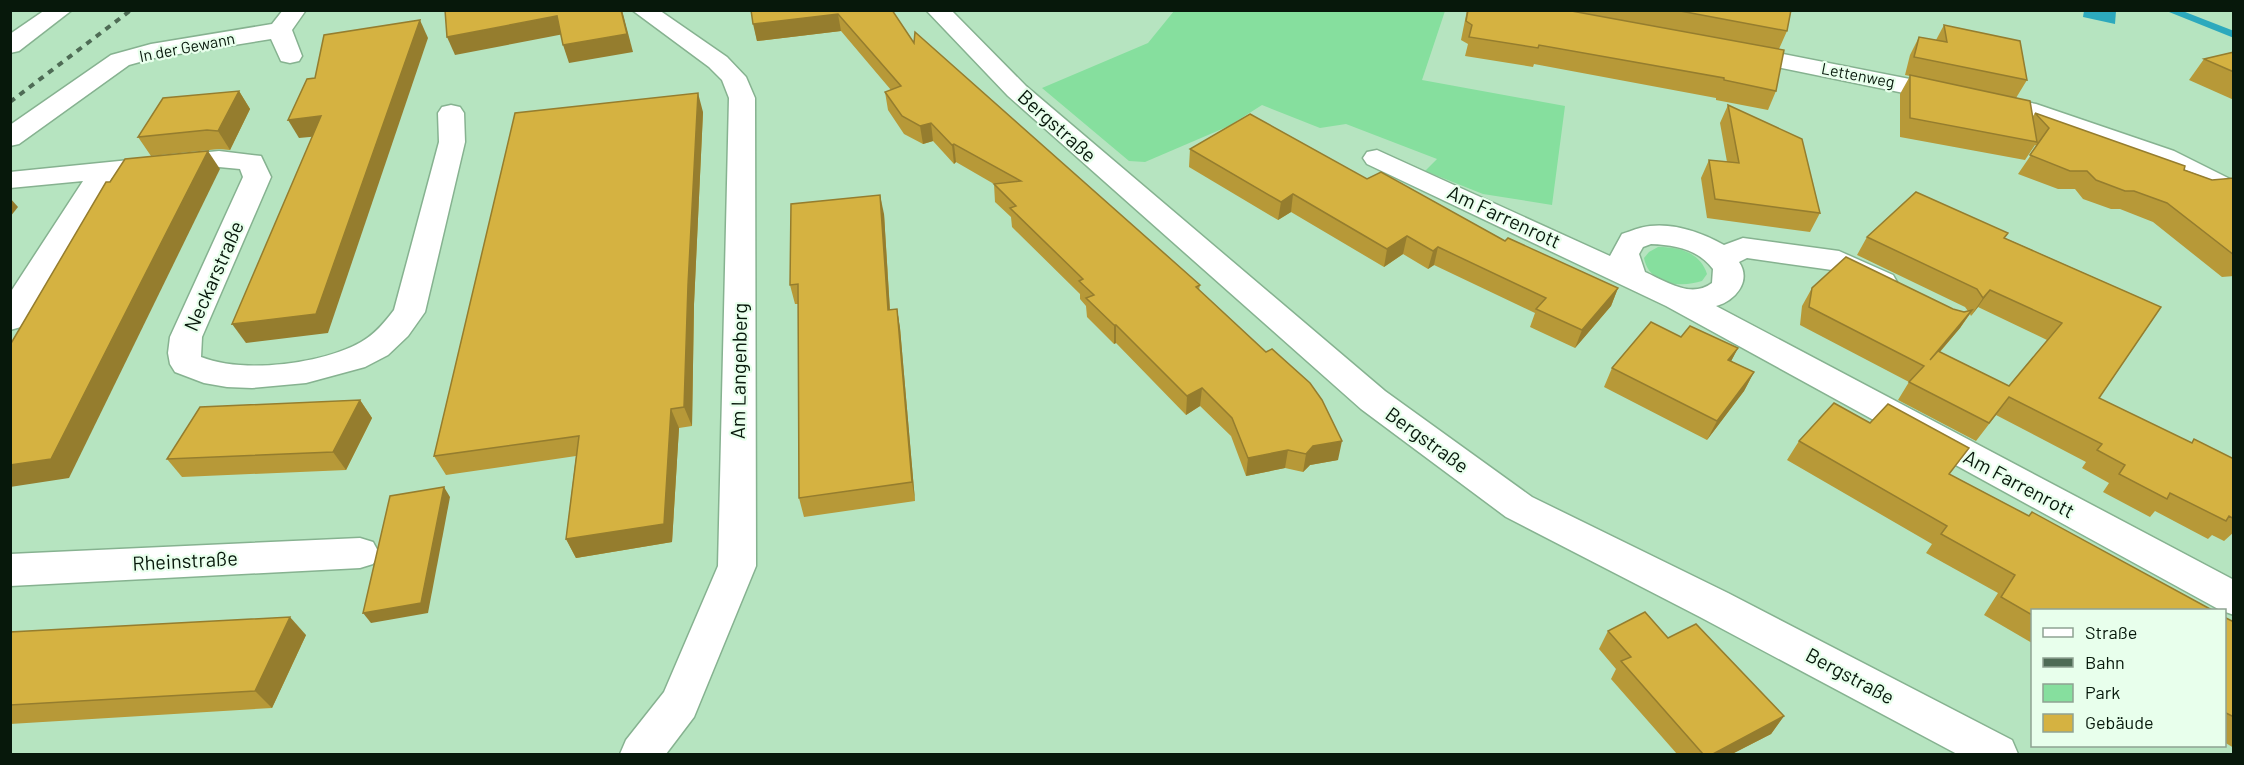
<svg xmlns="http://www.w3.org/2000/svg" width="2244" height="765" viewBox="0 0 2244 765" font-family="Barlow,sans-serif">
  <rect width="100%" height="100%" fill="#b6e4c0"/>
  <g fill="#86df9e">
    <path d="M 1174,11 L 1445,11 L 1422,80 L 1565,106 L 1552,205 L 1483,194 L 1425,171 L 1437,159 L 1346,124 L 1320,128 L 1262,105 L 1229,126 L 1145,162 L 1129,161 L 1042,88 L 1148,43 Z"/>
    <path d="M 1658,247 C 1679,247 1700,252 1707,274 L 1702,281 C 1681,288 1649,285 1644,258 L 1649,252 Z"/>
  </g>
  <path fill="#2da9bd" d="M 2084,11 L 2116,11 L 2115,24 L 2083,17 Z"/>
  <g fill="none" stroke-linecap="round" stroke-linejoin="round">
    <path fill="#2da9bd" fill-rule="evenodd" d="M 2164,10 L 2180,10 L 2234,31 L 2234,38 Z"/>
    <defs>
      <g id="minor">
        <path d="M 283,10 L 306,10 L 292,30 L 302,56 L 299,61 L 290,63 L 281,61 L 271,39 L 154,58 L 129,65 L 19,144 L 10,146 L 10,125 L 111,55 L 151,44 L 272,24 Z"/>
        <path d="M 632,10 L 659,10 L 727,57 L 746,77 L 755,98 L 756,566 L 694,717 L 666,754 L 620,754 L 626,740 L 664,692 L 718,566 L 729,98 L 722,80 L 709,67 Z"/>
        <path d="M 926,10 L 951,10 L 1026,86 L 1385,391 L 1532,497 L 1728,593 L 2012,740 L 2018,754 L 1957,754 L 1700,617 L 1506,517 L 1361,409 L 1008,96 Z"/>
        <path d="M 1737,45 L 2036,104 L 2174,151 L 2234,181 L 2234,200 L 2224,198 L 2154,163 L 2021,117 L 1728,57 L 1725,52 L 1728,47 Z"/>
        <path d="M 451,105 L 460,107 L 464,113 L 465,142 L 425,312 L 408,336 L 388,355 L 365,367 L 306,383 L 252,388 L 227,387 L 204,383 L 175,372 L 170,364 L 168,353 L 170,337 L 243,177 L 240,169 L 219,167 L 112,178 L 21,327 L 10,330 L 10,293 L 83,181 L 10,188 L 10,172 L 219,151 L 261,156 L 271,177 L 202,337 L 201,357 C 243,374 322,364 361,342 C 374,335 385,322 394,310 L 439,142 L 438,113 L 442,107 Z"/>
        <path d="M 1377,150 L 1610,256 L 1622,234 C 1631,231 1640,227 1650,226 C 1675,223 1703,233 1724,245 L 1743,238 L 1839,251 L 1893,275 L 1897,282 L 1893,289 L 1882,292 L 1871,289 L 1832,270 L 1747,258 L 1739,262 C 1752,281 1735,301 1716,306 L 2234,580 L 2234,615 L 2220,610 L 1666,306 L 1367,164 L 1363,158 L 1367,152 ZM 1651,244 C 1675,245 1698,249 1713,269 L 1712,283 C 1691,299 1665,281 1645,272 L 1639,254 L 1643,247 Z"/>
        <path d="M 360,538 L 373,542 L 379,553 L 373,564 L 360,568 L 10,586 L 10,554 Z"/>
      </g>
      <path id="secondary" d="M 45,10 L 72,10 L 19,51 L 10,53 L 10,34 Z"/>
    </defs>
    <use href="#minor" stroke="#86b290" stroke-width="3"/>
    <use href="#secondary" stroke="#86b290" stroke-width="3"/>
    <use href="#minor" fill="#fff" fill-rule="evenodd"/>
    <use href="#secondary" fill="#fff" fill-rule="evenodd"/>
    <path stroke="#4e6b55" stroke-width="4" stroke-dasharray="6 6" stroke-linecap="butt" d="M 10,102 L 131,10"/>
  </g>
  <g fill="#b79938" fill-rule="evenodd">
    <path d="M 751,10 L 892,10 L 914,43 L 1200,285 L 1199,290 L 1338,460 L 1310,465 L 1303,472 L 1285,468 L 1246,476 L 1231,436 L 1200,406 L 1186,415 L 1116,343 L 1114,344 L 1087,317 L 1086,306 L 1080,299 L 1080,294 L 1012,227 L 1011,217 L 995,202 L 994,184 L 956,162 L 954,164 L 933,141 L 923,144 L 904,134 L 888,110 L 885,92 L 891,90 L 841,31 L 757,41 Z"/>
    <path d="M 1467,10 L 1791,10 L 1787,31 L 1779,49 L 1776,91 L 1768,110 L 1716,100 L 1716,98 L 1534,64 L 1533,67 L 1465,56 L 1468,44 L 1461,40 Z"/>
    <path d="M 1944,25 L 2027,80 L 2016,98 L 2033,116 L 2035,113 L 2212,180 L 2234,178 L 2234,276 L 2222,277 L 2153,222 L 2120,209 L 2111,209 L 2083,199 L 2075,189 L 2058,189 L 2018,174 L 2037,146 L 2035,145 L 2025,160 L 1900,137 L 1900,94 L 1910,76 L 1905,75 L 1910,55 L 1919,37 L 1936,40 Z"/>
    <path d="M 2234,52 L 2234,100 L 2189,80 L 2204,59 Z"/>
    <path d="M 239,91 L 250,109 L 230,150 L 219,149 L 151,156 L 138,137 Z"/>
    <path d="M 1728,105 L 1820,213 L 1810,232 L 1707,218 L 1701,178 L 1709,160 L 1727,162 L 1720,123 Z"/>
    <path d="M 703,112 L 694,304 L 692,426 L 679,428 L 672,542 L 576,558 L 566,539 L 576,456 L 446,475 L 434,456 Z"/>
    <path d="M 1190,149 L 1367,179 L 1505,241 L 1618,288 L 1611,306 L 1575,348 L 1530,327 L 1535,313 L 1434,265 L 1428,269 L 1403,254 L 1384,267 L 1291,212 L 1278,220 L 1189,167 Z"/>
    <path d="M 884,214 L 890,310 L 897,309 L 900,328 L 915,501 L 804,517 L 799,498 L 798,304 L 795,304 L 790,285 Z"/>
    <path d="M 2008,233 L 2005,238 L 2161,307 L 2099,398 L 2191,443 L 2194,439 L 2234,459 L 2234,532 L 2224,541 L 2212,535 L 2208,539 L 2155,511 L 2150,517 L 2103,492 L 2109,483 L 2082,468 L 2086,462 L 1996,415 L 1976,441 L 1898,400 L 1909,382 L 1800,325 L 1802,306 L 1812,288 L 1953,309 L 1964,312 L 1968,311 L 1965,307 L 1857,255 L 1867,237 ZM 1978,307 L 2047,340 L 2009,386 L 1940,352 L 1960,328 L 1970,314 L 1971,316 Z"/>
    <path d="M 1681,337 L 1738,348 L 1731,361 L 1754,372 L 1744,391 L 1707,440 L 1604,387 L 1612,368 Z"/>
    <path d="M 360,400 L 372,418 L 346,470 L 182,477 L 167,459 Z"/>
    <path d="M 1799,441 L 1949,474 L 2029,516 L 2032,610 L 2032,643 L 1984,615 L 1998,593 L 1926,553 L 1932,544 L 1787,460 Z"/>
    <path d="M 2224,617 L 2234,622 L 2234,748 L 2224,742 Z"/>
    <path d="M 1608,631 L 1668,638 L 1784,716 L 1771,734 L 1732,754 L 1677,754 L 1611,679 L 1616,669 L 1599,649 Z"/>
    <path d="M 10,632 L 306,635 L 272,708 L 10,724 Z"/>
  </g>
  <g fill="#957d2e">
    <path d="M 622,10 L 633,52 L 569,63 L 563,45 Z"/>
    <path d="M 838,14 L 841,31 L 757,41 L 753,24 Z"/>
    <path d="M 557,16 L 564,34 L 455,55 L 447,37 Z"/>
    <path d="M 420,20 L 428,38 L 328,333 L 246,343 L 232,324 Z"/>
    <path d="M 239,91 L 250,109 L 230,150 L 218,131 Z"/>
    <path d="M 698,93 L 703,112 L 694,304 L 692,426 L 684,407 L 688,285 Z"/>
    <path d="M 321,116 L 331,135 L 299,138 L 288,120 Z"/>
    <path d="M 931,123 L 933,141 L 923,144 L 920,126 Z"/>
    <path d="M 954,144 L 956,162 L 954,164 L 952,145 Z"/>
    <path d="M 208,151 L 220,169 L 69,478 L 10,487 L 10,465 Z"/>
    <path d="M 1293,194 L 1291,212 L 1278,220 L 1281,202 Z"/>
    <path d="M 880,195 L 884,214 L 891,329 L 888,310 Z"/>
    <path d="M 10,198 L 18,207 L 10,217 Z"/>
    <path d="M 1407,236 L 1403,254 L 1384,267 L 1387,249 Z"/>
    <path d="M 1438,247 L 1434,265 L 1428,269 L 1433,251 Z"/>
    <path d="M 1618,288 L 1611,306 L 1575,348 L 1582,330 Z"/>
    <path d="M 1990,290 L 1978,307 L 1971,316 L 1983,298 Z"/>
    <path d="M 897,309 L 900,328 L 915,501 L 912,482 Z"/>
    <path d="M 1972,310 L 1960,328 L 1918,377 L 1930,360 Z"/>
    <path d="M 1114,325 L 1116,325 L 1116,343 L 1114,344 Z"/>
    <path d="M 1738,348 L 1728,367 L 1728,360 Z"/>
    <path d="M 1754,372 L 1744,391 L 1707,440 L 1717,421 Z"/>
    <path d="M 1202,388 L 1200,406 L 1186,415 L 1187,396 Z"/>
    <path d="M 360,400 L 372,418 L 346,470 L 333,452 Z"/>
    <path d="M 671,409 L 679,428 L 672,542 L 576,558 L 566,539 Z"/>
    <path d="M 1342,441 L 1338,460 L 1310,465 L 1303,472 L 1306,454 L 1313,446 Z"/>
    <path d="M 1288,450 L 1285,468 L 1246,476 L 1248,458 Z"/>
    <path d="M 444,487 L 450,497 L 428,613 L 371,623 L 363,613 Z"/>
    <path d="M 290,617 L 306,635 L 272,708 L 255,691 Z"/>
    <path d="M 1784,716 L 1771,734 L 1732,754 L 1713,754 Z"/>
  </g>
  <g fill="#d5b241" stroke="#957d2e" stroke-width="1.5">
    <path d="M 445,10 L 621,10 L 627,34 L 563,45 L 557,16 L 447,37 Z"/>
    <path d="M 751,10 L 892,10 L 914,43 L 915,32 L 1200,285 L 1196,287 L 1266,352 L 1272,349 L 1310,383 L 1322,400 L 1342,441 L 1313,446 L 1306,454 L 1288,450 L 1248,458 L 1232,418 L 1202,388 L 1187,396 L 1116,325 L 1114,325 L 1086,298 L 1094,295 L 1079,281 L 1083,279 L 1010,208 L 1016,206 L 994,184 L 1021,181 L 954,144 L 952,145 L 931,123 L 920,126 L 902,116 L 885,92 L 901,86 L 838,14 L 753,24 Z"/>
    <path d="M 1468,10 L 1566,10 L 1784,50 L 1776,91 L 1724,80 L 1724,78 L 1539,45 L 1538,48 L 1469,37 L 1472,25 L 1466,21 Z"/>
    <path d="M 1675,10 L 1791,10 L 1787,31 Z"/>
    <path d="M 420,20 L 316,314 L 232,324 L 321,116 L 288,120 L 307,79 L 315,78 L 324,35 Z"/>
    <path d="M 1944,25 L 2020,41 L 2027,80 L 1914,57 L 1919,37 L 1947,42 Z"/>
    <path d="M 2234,52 L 2234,72 L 2204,59 Z"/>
    <path d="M 1910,75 L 2030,101 L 2037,142 L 1910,118 Z"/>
    <path d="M 239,91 L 218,131 L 207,130 L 138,137 L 163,98 Z"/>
    <path d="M 698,93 L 688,285 L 684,407 L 671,409 L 664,524 L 566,539 L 579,436 L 434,456 L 515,113 Z"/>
    <path d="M 1728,105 L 1802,139 L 1820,213 L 1715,199 L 1709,160 L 1739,163 Z"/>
    <path d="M 2035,113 L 2185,166 L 2184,170 L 2212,180 L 2234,178 L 2234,255 L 2167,203 L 2134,191 L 2125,191 L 2096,180 L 2087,171 L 2070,171 L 2030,155 L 2049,128 Z"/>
    <path d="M 1250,114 L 1367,179 L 1381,172 L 1505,241 L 1508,238 L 1618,288 L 1582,330 L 1536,309 L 1546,298 L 1438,247 L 1433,251 L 1407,236 L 1387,249 L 1293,194 L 1281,202 L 1190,149 Z"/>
    <path d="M 208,151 L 51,459 L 10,465 L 10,345 L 106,182 L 110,182 L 125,159 Z"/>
    <path d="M 1916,192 L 2008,233 L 2004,238 L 2161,307 L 2099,398 L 2192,443 L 2194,439 L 2234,459 L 2234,519 L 2229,516 L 2226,521 L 2170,493 L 2167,499 L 2119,474 L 2125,465 L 2097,450 L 2102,444 L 2009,397 L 1989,423 L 1909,382 L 1924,366 L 1809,307 L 1812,288 L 1846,257 L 1953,309 L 1964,312 L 1972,310 L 1930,360 L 1938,351 L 2009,386 L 2062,323 L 1990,290 L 1983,298 L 1977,289 L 1867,237 Z"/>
    <path d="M 880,195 L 888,310 L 897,309 L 912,482 L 799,498 L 798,284 L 790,285 L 791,204 Z"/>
    <path d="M 1651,322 L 1681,337 L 1690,326 L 1738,348 L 1728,360 L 1754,372 L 1717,421 L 1612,368 Z"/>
    <path d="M 360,400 L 333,452 L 167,459 L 200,407 Z"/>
    <path d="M 1834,403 L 1870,423 L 1888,404 L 1969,448 L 1949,474 L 2029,516 L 2032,512 L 2212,610 L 2032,610 L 2032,615 L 2001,597 L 2015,575 L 1941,534 L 1947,526 L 1799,441 Z"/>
    <path d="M 444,487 L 421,603 L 363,613 L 390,496 Z"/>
    <path d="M 1645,612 L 1668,638 L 1696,624 L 1784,716 L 1713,754 L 1703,754 L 1621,661 L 1631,657 L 1608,631 Z"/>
    <path d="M 290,617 L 255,691 L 10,705 L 10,632 Z"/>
    <path d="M 2224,617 L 2234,622 L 2234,717 L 2224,712 Z"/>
  </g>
  <g text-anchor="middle" stroke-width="4.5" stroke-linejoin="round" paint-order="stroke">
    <g font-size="16" fill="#07180b" stroke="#e8ffec">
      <text transform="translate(187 47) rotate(-11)" y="6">In der Gewann</text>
      <text transform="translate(1858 75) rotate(11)" y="6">Lettenweg</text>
    </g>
    <g font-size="20" fill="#07180b" stroke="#e8ffec">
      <text transform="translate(1057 126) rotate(42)" y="7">Bergstraße</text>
      <text transform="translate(1504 217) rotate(25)" y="7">Am Farrenrott</text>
      <text transform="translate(214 276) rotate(-66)" y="7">Neckarstraße</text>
      <text transform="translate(739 371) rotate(-89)" y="7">Am Langenberg</text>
      <text transform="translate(1427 440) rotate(36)" y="7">Bergstraße</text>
      <text transform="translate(2019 484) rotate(28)" y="7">Am Farrenrott</text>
      <text transform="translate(185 561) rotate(-3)" y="7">Rheinstraße</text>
      <text transform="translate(1850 676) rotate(28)" y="7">Bergstraße</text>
    </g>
  </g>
  <rect width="2244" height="765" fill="none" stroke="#07180b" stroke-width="24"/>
  <rect x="2031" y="609" width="195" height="138" fill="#e8ffec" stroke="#8ea392" stroke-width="1.5"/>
  <rect x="2043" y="628" width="30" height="9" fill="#ffffff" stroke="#8ea392" stroke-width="1.5"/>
  <text x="2085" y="639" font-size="18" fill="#07180b">Straße</text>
  <rect x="2043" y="658" width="30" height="9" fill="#4e6b55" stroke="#8ea392" stroke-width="1.5"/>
  <text x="2085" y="669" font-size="18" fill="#07180b">Bahn</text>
  <rect x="2043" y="684" width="30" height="18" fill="#86df9e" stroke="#8ea392" stroke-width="1.5"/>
  <text x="2085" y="699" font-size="18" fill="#07180b">Park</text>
  <rect x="2043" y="714" width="30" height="18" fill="#d5b241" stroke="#8ea392" stroke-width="1.5"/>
  <text x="2085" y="729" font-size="18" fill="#07180b">Gebäude</text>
</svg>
